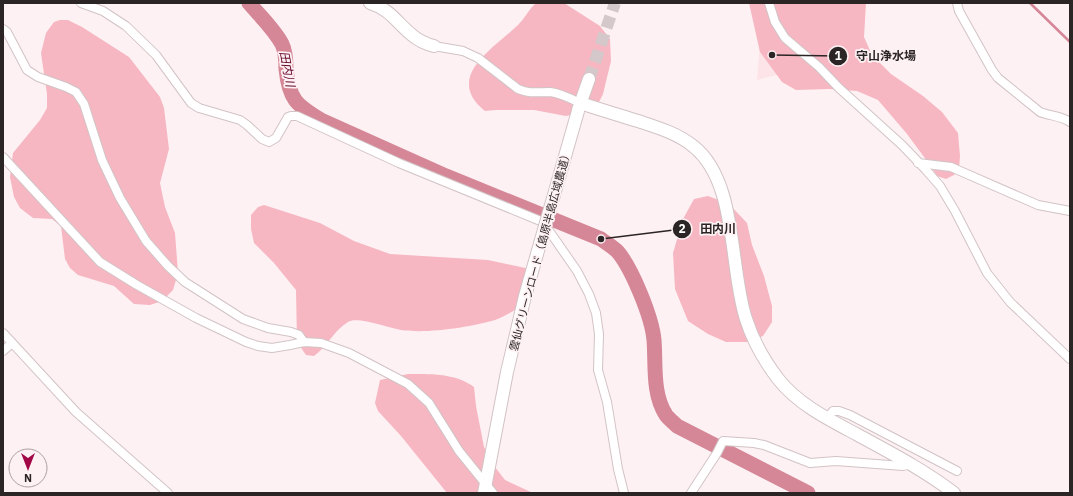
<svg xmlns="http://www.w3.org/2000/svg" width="1073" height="496" viewBox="0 0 1073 496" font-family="'IBM Plex Sans','Noto Sans JP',sans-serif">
  <rect width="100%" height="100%" fill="#fef1f3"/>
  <path fill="#fde4e8" d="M 760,42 L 785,73 L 757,80 Z"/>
  <g fill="#f6b7c2">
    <path d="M 536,3 L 564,3 L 600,26 L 610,39 L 611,61 L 603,94 L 595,110 L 566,116 L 534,110 L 496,110 L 485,111 C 443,77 494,48 518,25 C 525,18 529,9 536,3 Z"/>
    <path d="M 749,3 L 866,3 L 864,37 L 872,55 L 891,74 L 923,96 L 942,112 L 958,133 L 960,156 L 959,169 L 954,175 L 946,179 L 937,176 L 930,165 L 907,134 L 878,100 L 857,91 L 829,89 L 796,90 L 782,82 L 760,52 Z"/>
    <path d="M 60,20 L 68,20 L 82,27 L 129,57 L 160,97 L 164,108 L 169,149 L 160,183 L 165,207 L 175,233 L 178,273 L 173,290 L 162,301 L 150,305 L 134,304 L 114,286 L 78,275 L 70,268 L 65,259 L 61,226 L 52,219 L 33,218 L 20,208 L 14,197 L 10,177 L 13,153 L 40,120 L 47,108 L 47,94 L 41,53 L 46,33 L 54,22 Z"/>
    <path d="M 708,196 L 729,204 L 747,223 L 752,245 L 764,276 L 772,306 L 772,322 L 763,336 L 748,342 L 726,342 L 708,334 L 688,321 L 675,289 L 673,253 L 683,219 L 694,199 Z"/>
    <path d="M 264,205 L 320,223 L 354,241 L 390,254 L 488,260 L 530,269 L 525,304 C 516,309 506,316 495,320 C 472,327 426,334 401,330 C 389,328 357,316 348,322 C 334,330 327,347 314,356 L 306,355 L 297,342 L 296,290 L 274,263 L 254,243 L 251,229 L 251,215 L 258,207 Z"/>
    <path d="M 408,374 C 431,374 455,373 474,387 L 476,406 L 484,447 L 495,467 L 505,480 L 533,493 L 447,493 L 401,436 L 378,411 L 375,403 L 380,380 Z"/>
  </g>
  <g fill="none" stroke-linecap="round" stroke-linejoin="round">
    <path stroke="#d58797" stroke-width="2.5" d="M 1030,3 L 1070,42"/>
    <path stroke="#d58797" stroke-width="15" d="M 249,3 C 260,16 274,29 282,44 C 286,52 286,61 286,69 C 289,99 296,105 321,120 L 446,176 L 601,239 C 606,243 613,247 618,252 C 632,269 652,317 654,340 C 656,364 652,394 666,415 C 669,419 673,422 677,426 L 808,493"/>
    <path stroke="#d4c8ca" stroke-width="12" stroke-dasharray="12 6" stroke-linecap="butt" d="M 589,79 L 615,3"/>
    <defs>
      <g id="street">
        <path d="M 81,3 L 103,11 L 126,26 L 156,55 L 191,103 L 199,108 L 240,120 L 247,125 L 262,139 L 269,142 L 276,138 L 288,117 L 291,116 L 297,116 L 399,163 L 543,222 L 577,271 L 589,294 L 596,313 L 599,334 L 598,370 L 607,402 L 618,469 L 624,493"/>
        <path d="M 769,3 L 775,22 L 785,38 L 819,67 L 839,88 L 902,145 L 926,170 L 940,186 L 955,211 L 987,273 L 1010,302 L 1070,359"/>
        <path d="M 957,3 L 959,11 L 992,70 L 998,78 L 1040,112 C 1050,116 1061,116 1070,122"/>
        <path d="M 3,29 L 7,32 L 27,70 L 38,77 L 66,87 L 76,92 L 84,104 L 102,160 L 120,198 L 146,241 L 168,266 L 185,282 L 243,319 L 268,328 L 291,332 L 299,335 L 304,342"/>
        <path d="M 434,46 L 463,51 L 478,58 L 518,89 C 530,94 537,92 550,92 C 560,93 570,98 580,103"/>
        <path d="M 3,157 L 100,262 L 137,285 L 196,318 L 246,342 L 258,346 L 272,348 L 290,345 L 304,342 L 321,343 L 349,353 L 408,384 L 429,403 L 459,451 L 493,493"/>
        <path d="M 918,163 L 951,167 L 1038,205 L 1070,211"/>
        <path d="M 3,333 L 76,412 L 168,493"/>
        <path d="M 3,351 L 12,343"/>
        <path d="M 827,418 L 833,411 L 839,411 L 850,415 L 957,471"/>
        <path d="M 691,493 L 717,453 L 723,441 L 754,443 L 764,445 L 810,463 L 836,461 L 903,466 L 911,464"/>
      </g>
      <g id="secondary">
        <path d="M 370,3 C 390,9 397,23 412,35 C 419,41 426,44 434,46"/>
        <path d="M 580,103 C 599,109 618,115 638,121 C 656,127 677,133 693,146 C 738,181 729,268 746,319 C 753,341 765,362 779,380 C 799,405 830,420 858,435 C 891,453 924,470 954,493"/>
        <path d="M 578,110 L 589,79"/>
        <path d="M 484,493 L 507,372 L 525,296"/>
      </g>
    </defs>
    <use href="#street" stroke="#d2c3c5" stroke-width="10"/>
    <use href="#secondary" stroke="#d2c3c5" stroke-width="14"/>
    <use href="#street" stroke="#fff" stroke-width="8"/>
    <use href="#secondary" stroke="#fff" stroke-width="12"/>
    <defs>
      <path id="secondary-bridge" d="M 525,296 L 578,111"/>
    </defs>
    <use href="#secondary-bridge" stroke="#d2c3c5" stroke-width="14" stroke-linecap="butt"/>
    <use href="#secondary-bridge" stroke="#fff" stroke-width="12"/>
  </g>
  <g text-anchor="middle" stroke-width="3.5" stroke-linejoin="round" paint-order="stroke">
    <g font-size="11" fill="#2b2526" stroke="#fef1f3">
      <text transform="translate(540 250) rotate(-75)" y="4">雲仙グリーンロード（島原半島広域農道）</text>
    </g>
    <g font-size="12" font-style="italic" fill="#610127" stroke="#fef1f3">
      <text transform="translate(287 69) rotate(79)" y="4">田内川</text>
    </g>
  </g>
  <path fill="none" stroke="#2b2526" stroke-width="1.5" d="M772 55L838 56M601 239L682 229"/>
  <g fill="#2b2526" stroke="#fef1f3" stroke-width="1.5">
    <circle cx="772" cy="55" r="4"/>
    <circle cx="601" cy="239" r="4"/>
    <circle cx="838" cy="56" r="10"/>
    <circle cx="682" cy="229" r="10"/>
  </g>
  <g font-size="12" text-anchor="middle" font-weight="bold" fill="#fff">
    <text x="838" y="60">1</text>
    <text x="682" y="233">2</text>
  </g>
  <g font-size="12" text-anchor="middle" font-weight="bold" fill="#2b2526" stroke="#fef1f3" stroke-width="3.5" stroke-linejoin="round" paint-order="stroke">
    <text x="886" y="60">守山浄水場</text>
    <text x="718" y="233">田内川</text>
  </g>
  <rect width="1073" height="496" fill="none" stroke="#2b2526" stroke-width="8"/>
  <g transform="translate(28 468) rotate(180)"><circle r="19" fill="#fef1f3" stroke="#aa9fa1"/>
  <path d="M0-3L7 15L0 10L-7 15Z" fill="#a20846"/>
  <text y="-6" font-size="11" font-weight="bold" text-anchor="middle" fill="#2b2526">N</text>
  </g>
</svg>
